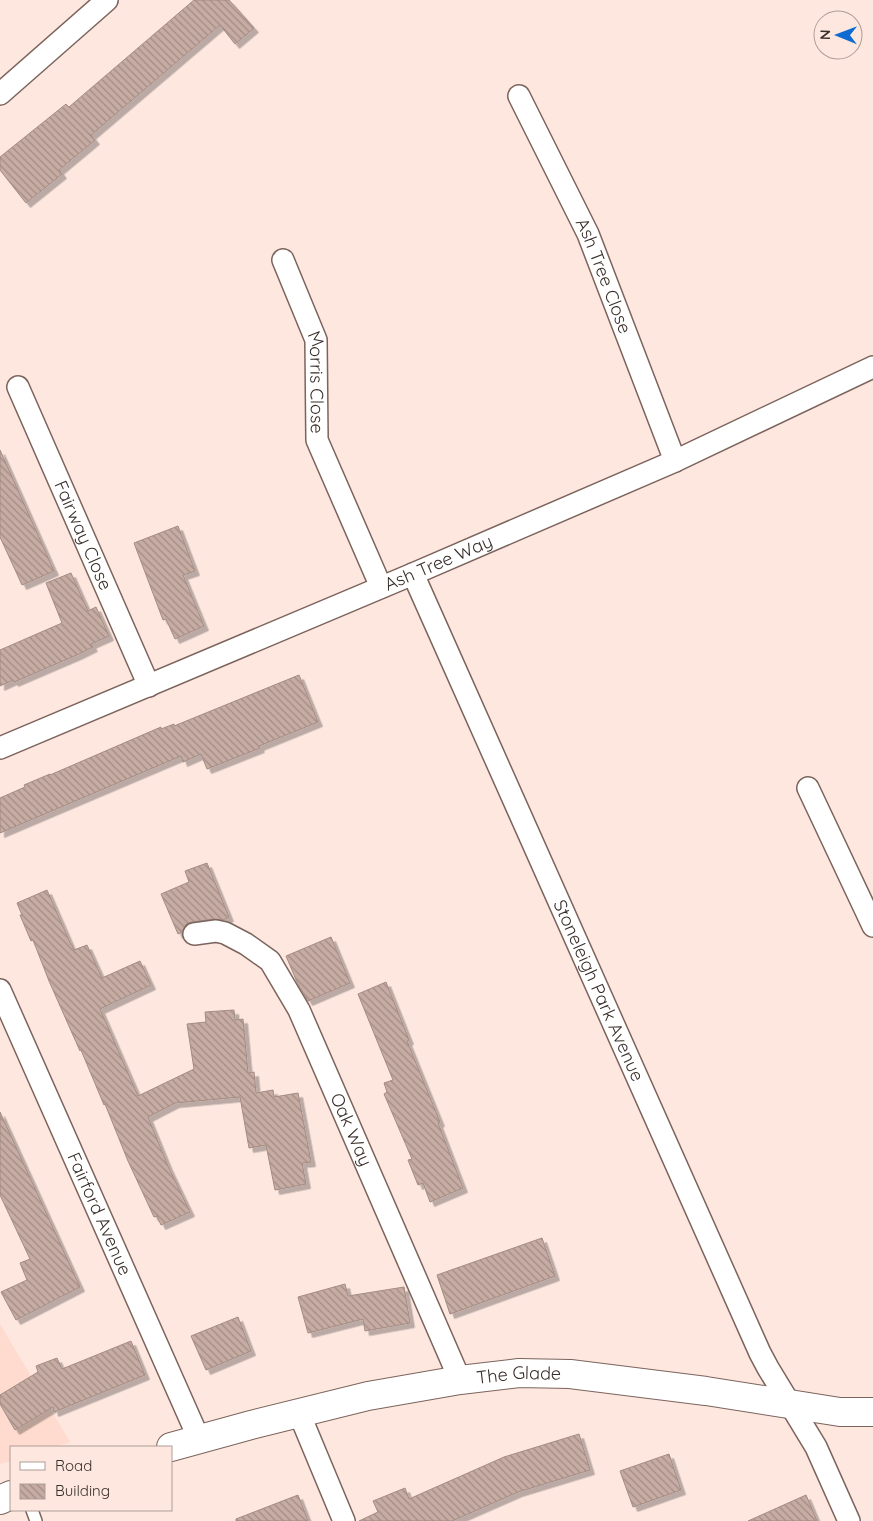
<svg xmlns="http://www.w3.org/2000/svg" width="873" height="1521" viewBox="0 0 873 1521" font-family="Quicksand,sans-serif">
  <defs>
    <pattern id="building-back-hatch" width="6" height="6" patternUnits="userSpaceOnUse" patternTransform="scale(1.25)"><rect width="6" height="6" fill="#c6aca3"/><path d="M-1 5l2 2M0 0l6 6M5-1l2 2" fill="none" stroke="#a28c85"/></pattern>
    <filter id="shadow"><feDropShadow dx="4.5" dy="4.5" stdDeviation="0" flood-color="#0004"/></filter>
  </defs>
  <rect width="100%" height="100%" fill="#fde7df"/>
  <path fill="#fedbce" d="M 0,1324 L 70,1442 L 55,1447 L 11,1447 L 11,1461 L 0,1464 Z"/>
  <g fill="url(#building-back-hatch)" stroke="#a48c83" filter="url(#shadow)">
    <path d="M 194,0 L 229,0 L 254,28 L 235,44 L 220,25 L 91,135 L 95,140 L 59,170 L 62,174 L 26,203 L 0,170 L 0,157 L 66,104 L 69,107 Z"/>
    <path d="M 0,450 L 54,571 L 22,585 L 0,537 Z"/>
    <path d="M 178,526 L 195,571 L 183,575 L 204,626 L 175,639 L 166,619 L 163,620 L 134,543 Z"/>
    <path d="M 71,573 L 88,611 L 96,607 L 109,636 L 91,644 L 93,647 L 79,654 L 14,682 L 13,680 L 0,686 L 0,650 L 62,623 L 46,583 Z"/>
    <path d="M 299,675 L 318,722 L 259,746 L 260,748 L 207,769 L 201,754 L 183,762 L 181,756 L 0,833 L 0,798 L 25,787 L 24,785 L 50,774 L 50,775 L 161,727 L 161,729 L 174,724 L 174,726 Z"/>
    <path d="M 207,863 L 229,917 L 223,920 L 214,919 L 192,922 L 186,924 L 182,932 L 178,934 L 161,894 L 189,882 L 185,871 Z"/>
    <path d="M 47,890 L 71,945 L 72,945 L 74,950 L 87,945 L 102,978 L 140,961 L 151,985 L 100,1009 L 138,1096 L 194,1069 L 187,1024 L 206,1022 L 205,1012 L 234,1010 L 235,1020 L 243,1019 L 248,1073 L 254,1072 L 256,1093 L 273,1090 L 274,1097 L 298,1093 L 311,1162 L 302,1163 L 306,1184 L 275,1190 L 266,1145 L 249,1148 L 240,1097 L 175,1103 L 148,1117 L 168,1166 L 190,1212 L 161,1225 L 157,1216 L 154,1217 L 128,1161 L 105,1104 L 104,1105 L 81,1050 L 80,1051 L 49,981 L 33,940 L 31,941 L 20,915 L 22,915 L 17,903 Z"/>
    <path d="M 331,937 L 350,983 L 308,1001 L 297,982 L 286,956 Z"/>
    <path d="M 386,982 L 409,1040 L 407,1041 L 440,1122 L 438,1123 L 463,1188 L 430,1202 L 423,1183 L 418,1185 L 408,1160 L 412,1159 L 384,1094 L 387,1092 L 384,1083 L 393,1080 L 358,994 Z"/>
    <path d="M 0,1112 L 80,1287 L 16,1320 L 1,1292 L 27,1280 L 20,1263 L 30,1259 L 0,1195 Z"/>
    <path d="M 542,1238 L 555,1276 L 450,1314 L 437,1275 Z"/>
    <path d="M 345,1284 L 348,1296 L 404,1287 L 410,1323 L 365,1331 L 363,1319 L 308,1333 L 298,1297 Z"/>
    <path d="M 238,1317 L 251,1351 L 206,1370 L 191,1336 Z"/>
    <path d="M 131,1341 L 145,1375 L 54,1412 L 53,1407 L 15,1430 L 0,1404 L 0,1395 L 38,1372 L 36,1366 L 57,1358 L 62,1369 Z"/>
    <path d="M 579,1434 L 590,1470 L 518,1492 L 452,1521 L 359,1521 L 378,1512 L 373,1501 L 405,1488 L 409,1499 L 504,1457 Z"/>
    <path d="M 669,1454 L 681,1490 L 633,1507 L 620,1471 Z"/>
    <path d="M 298,1495 L 308,1521 L 236,1521 L 236,1519 Z"/>
    <path d="M 806,1495 L 817,1521 L 748,1521 Z"/>
  </g>
  <g fill="none" stroke-linecap="round" stroke-linejoin="round">
    <defs>
      <path id="service" d="M 32,1510 L 36,1521"/>
      <g id="minor">
        <path d="M 0,94 L 107,0"/>
        <path id="s1" d="M 519,96 L 588,234 L 675,461"/>
        <path id="s2" d="M 283,260 L 316,340 L 317,440 L 381,587"/>
        <path id="s3" d="M 18,387 L 149,686"/>
        <path id="s4" d="M 413,574 L 760,1353 L 768,1368 L 816,1447 L 849,1521"/>
        <path id="s5" d="M 0,748 L 413,574 L 675,461 L 873,367"/>
        <path d="M 808,788 L 873,926"/>
        <path id="s6" d="M 194,934 L 216,931 L 225,933 L 246,944 L 270,961 L 299,1010 L 460,1380"/>
        <path id="s7" d="M 0,990 L 199,1439"/>
        <path d="M 299,1413 L 344,1521"/>
      </g>
      <g id="tertiary">
        <path id="s8" d="M 171,1447 L 251,1425 L 368,1396 L 460,1380 L 519,1373 L 570,1374 L 706,1391 L 840,1412 L 873,1412"/>
        <path d="M 0,1500 L 11,1495"/>
      </g>
    </defs>
    <use href="#service" stroke="#7b645c" stroke-width="14"/>
    <use href="#minor" stroke="#7b645c" stroke-width="24"/>
    <use href="#tertiary" stroke="#7b645c" stroke-width="30"/>
    <use href="#service" stroke="#fff" stroke-width="11"/>
    <use href="#minor" stroke="#fff" stroke-width="21"/>
    <use href="#tertiary" stroke="#fff" stroke-width="28"/>
  </g>
  <g text-anchor="middle" stroke-width="4" stroke-linejoin="round" paint-order="stroke">
    <g font-size="18" fill="#382e2a" stroke="#fde7df">
      <text dy="6" stroke="none"><textPath href="#s1" startOffset="199">Ash Tree Close</textPath></text>
      <text dy="6" stroke="none"><textPath href="#s2" startOffset="129">Morris Close</textPath></text>
      <text dy="6" stroke="none"><textPath href="#s3" startOffset="162">Fairway Close</textPath></text>
      <text dy="6" stroke="none"><textPath href="#s5" startOffset="476">Ash Tree Way</textPath></text>
      <text dy="6" stroke="none"><textPath href="#s4" startOffset="456">Stoneleigh Park Avenue</textPath></text>
      <text dy="6" stroke="none"><textPath href="#s6" startOffset="272">Oak Way</textPath></text>
      <text dy="6" stroke="none"><textPath href="#s7" startOffset="245">Fairford Avenue</textPath></text>
      <text dy="6" stroke="none"><textPath href="#s8" startOffset="356">The Glade</textPath></text>
    </g>
  </g>
  <rect x="10" y="1446" width="162" height="65" fill="#fde7df" stroke="#ae9d97"/>
  <rect x="20" y="1462" width="25" height="8" fill="#ffffff" stroke="#ae9d97"/>
  <text x="55" y="1471" font-size="15" fill="#382e2a">Road</text>
  <rect x="20" y="1484" width="25" height="15" fill="url(#building-back-hatch)" stroke="#ae9d97"/>
  <text x="55" y="1496" font-size="15" fill="#382e2a">Building</text>
  <g transform="translate(838 35) rotate(271)"><circle r="24" fill="#fde7df" stroke="#ae9d97"/>
  <path d="M0-4L9 19L0 12L-9 19Z" fill="#0f6bd4"/>
  <text y="-8" font-size="14" font-weight="bold" text-anchor="middle" fill="#382e2a">N</text>
  </g>
</svg>
